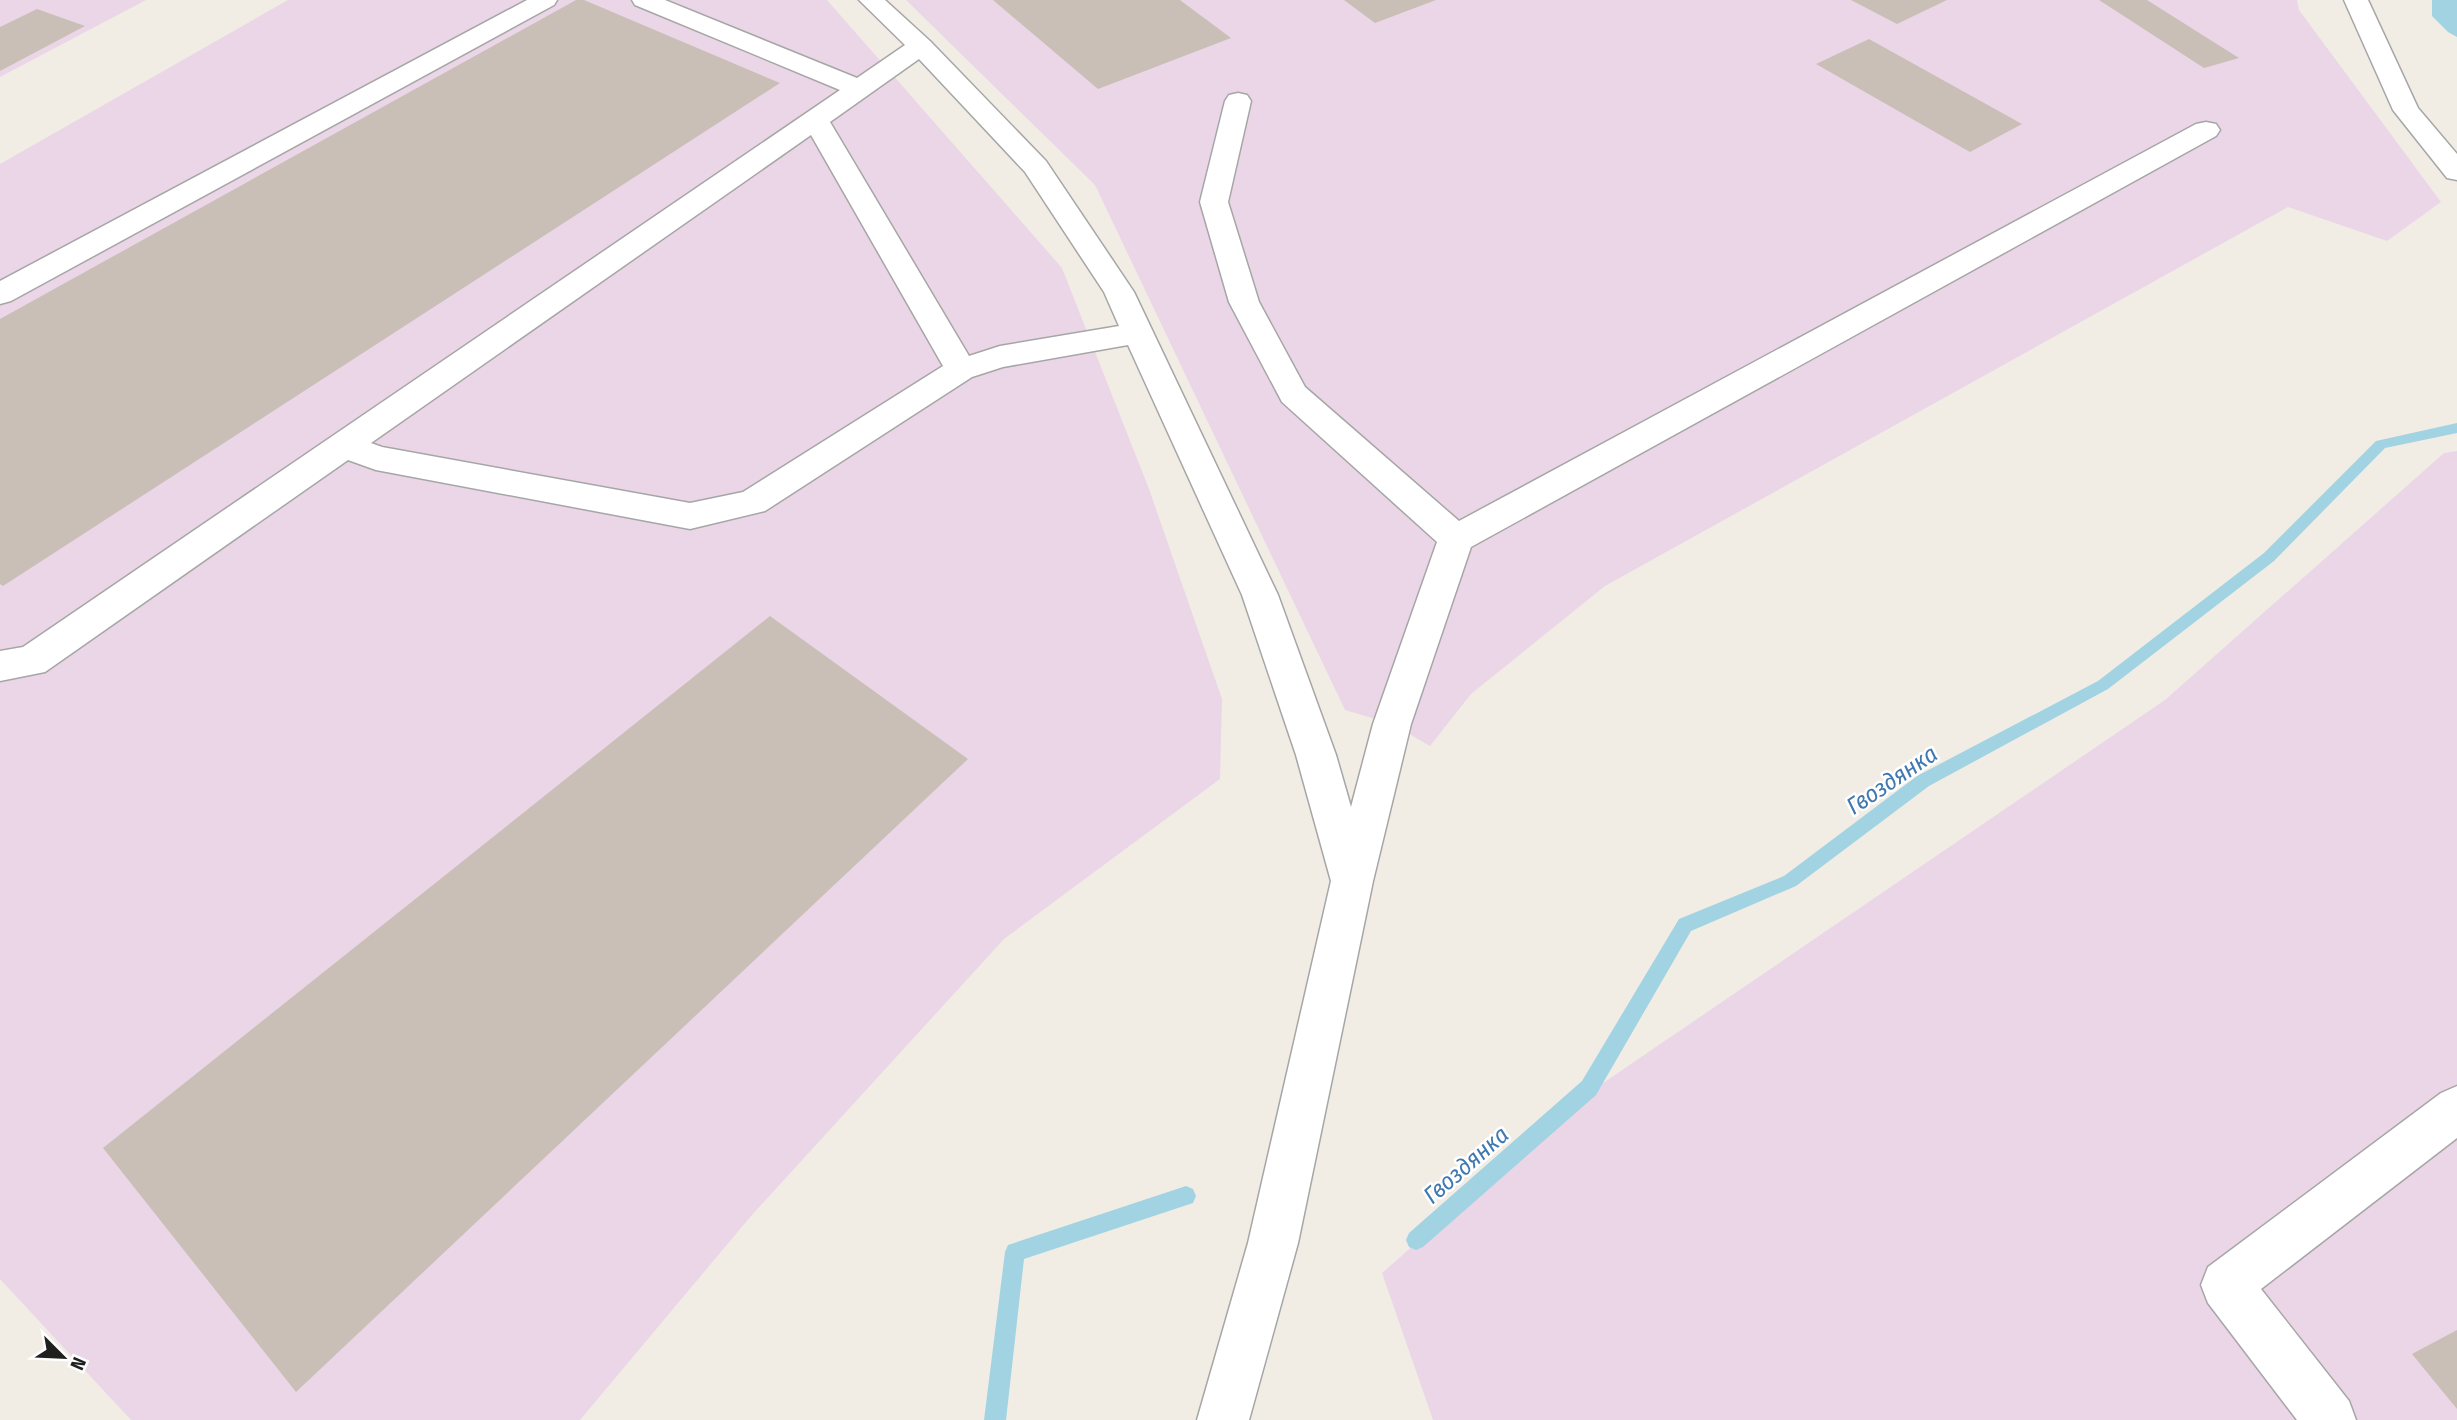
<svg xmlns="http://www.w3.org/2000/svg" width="2457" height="1420" viewBox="0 0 2457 1420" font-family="'Fira Sans Condensed',sans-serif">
  <rect width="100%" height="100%" fill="#f1ede5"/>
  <g fill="#ebd6e7">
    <path d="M 0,0 L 146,0 L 0,77 Z"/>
    <path d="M 288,0 L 827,0 L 1062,268 L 1149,489 L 1222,699 L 1220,779 L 1004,939 L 751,1216 L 580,1420 L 131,1420 L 0,1279 L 0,164 Z"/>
    <path d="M 906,0 L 2297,0 L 2299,10 L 2441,202 L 2387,241 L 2288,207 L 1605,586 L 1471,694 L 1430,746 L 1392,724 L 1345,710 L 1095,185 Z"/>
    <path d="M 2457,451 L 2457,1420 L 1433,1420 L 1382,1273 L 1584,1096 L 2165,700 L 2444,453 Z"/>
  </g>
  <path fill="#a1d3e2" d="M 2432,0 L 2457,0 L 2457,37 L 2448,32 L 2432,16 Z"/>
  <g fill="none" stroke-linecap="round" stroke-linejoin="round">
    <g fill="#a1d3e2" fill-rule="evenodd">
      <path d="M 2457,423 L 2457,433 L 2385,448 L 2274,561 L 2108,689 L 1929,786 L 1796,886 L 1691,931 L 1596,1095 L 1423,1247 L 1416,1250 L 1409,1247 L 1406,1240 L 1409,1233 L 1582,1081 L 1679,919 L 1784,876 L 1917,776 L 2098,681 L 2264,553 L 2376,441 Z"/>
      <path d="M 1186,1186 L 1193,1189 L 1196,1196 L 1193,1203 L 1024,1259 L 1006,1420 L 984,1420 L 1005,1252 L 1008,1245 Z"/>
    </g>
  </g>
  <g fill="#c9bfb7">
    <path d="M 576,0 L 584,0 L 780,83 L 3,586 L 0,584 L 0,319 Z"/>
    <path d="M 993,0 L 1180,0 L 1231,38 L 1098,89 Z"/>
    <path d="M 1344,0 L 1436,0 L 1375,23 Z"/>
    <path d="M 1851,0 L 1947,0 L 1897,24 Z"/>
    <path d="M 2099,0 L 2147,0 L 2239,58 L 2204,68 Z"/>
    <path d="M 37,9 L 85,26 L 0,71 L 0,27 Z"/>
    <path d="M 1869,39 L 2022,124 L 1970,152 L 1816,64 Z"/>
    <path d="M 770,616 L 968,759 L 296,1392 L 103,1148 Z"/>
    <path d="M 2457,1330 L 2457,1409 L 2412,1354 Z"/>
  </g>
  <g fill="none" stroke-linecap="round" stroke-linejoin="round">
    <defs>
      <g id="minor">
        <path d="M 527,0 L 557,0 L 554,5 L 11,301 L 0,304 L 0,281 Z"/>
        <path d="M 632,0 L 665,0 L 857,78 L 905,45 L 859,0 L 885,0 L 930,41 L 1046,161 L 1134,292 L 1278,595 L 1336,755 L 1351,807 L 1373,724 L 1437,542 L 1282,402 L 1229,302 L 1200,202 L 1225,101 L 1229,95 L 1238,93 L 1247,95 L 1251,101 L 1228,202 L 1259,302 L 1305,387 L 1459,521 L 2196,124 L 2206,122 L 2216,124 L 2220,130 L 2216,136 L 1471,547 L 1411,724 L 1373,881 L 1298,1243 L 1249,1420 L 1197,1420 L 1248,1243 L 1331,881 L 1296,755 L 1242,595 L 1128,345 L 1003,367 L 972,377 L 765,511 L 690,529 L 376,470 L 348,460 L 45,672 L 0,681 L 0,651 L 23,647 L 840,90 L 635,5 ZM 919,59 L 1025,172 L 1104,292 L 1119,326 L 1000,346 L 969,356 L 830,122 ZM 811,135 L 943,366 L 743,492 L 690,503 L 382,447 L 371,443 Z"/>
        <path d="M 2344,0 L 2368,0 L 2418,108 L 2457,154 L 2457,180 L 2447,178 L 2393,110 Z"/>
        <path d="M 2457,1086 L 2457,1138 L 2261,1289 L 2349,1401 L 2356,1420 L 2297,1420 L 2208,1303 L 2201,1285 L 2208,1267 L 2441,1093 Z"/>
      </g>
    </defs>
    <use href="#minor" stroke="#a6a6a6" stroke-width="3"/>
    <use href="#minor" fill="#fff" fill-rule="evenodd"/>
  </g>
  <g text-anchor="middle" stroke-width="5" stroke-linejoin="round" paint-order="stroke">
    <g font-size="24" font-style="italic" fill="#4078b0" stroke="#fff">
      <text transform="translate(1892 780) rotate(-34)" y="8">Гвоздянка</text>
      <text transform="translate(1466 1165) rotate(-41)" y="8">Гвоздянка</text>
    </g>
  </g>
  <g transform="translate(63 1357) rotate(114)" stroke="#ffffff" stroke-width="5" paint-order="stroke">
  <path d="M0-5L12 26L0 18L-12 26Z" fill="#1f1f1f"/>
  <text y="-10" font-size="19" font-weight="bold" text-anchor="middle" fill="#1f1f1f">N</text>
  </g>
</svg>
